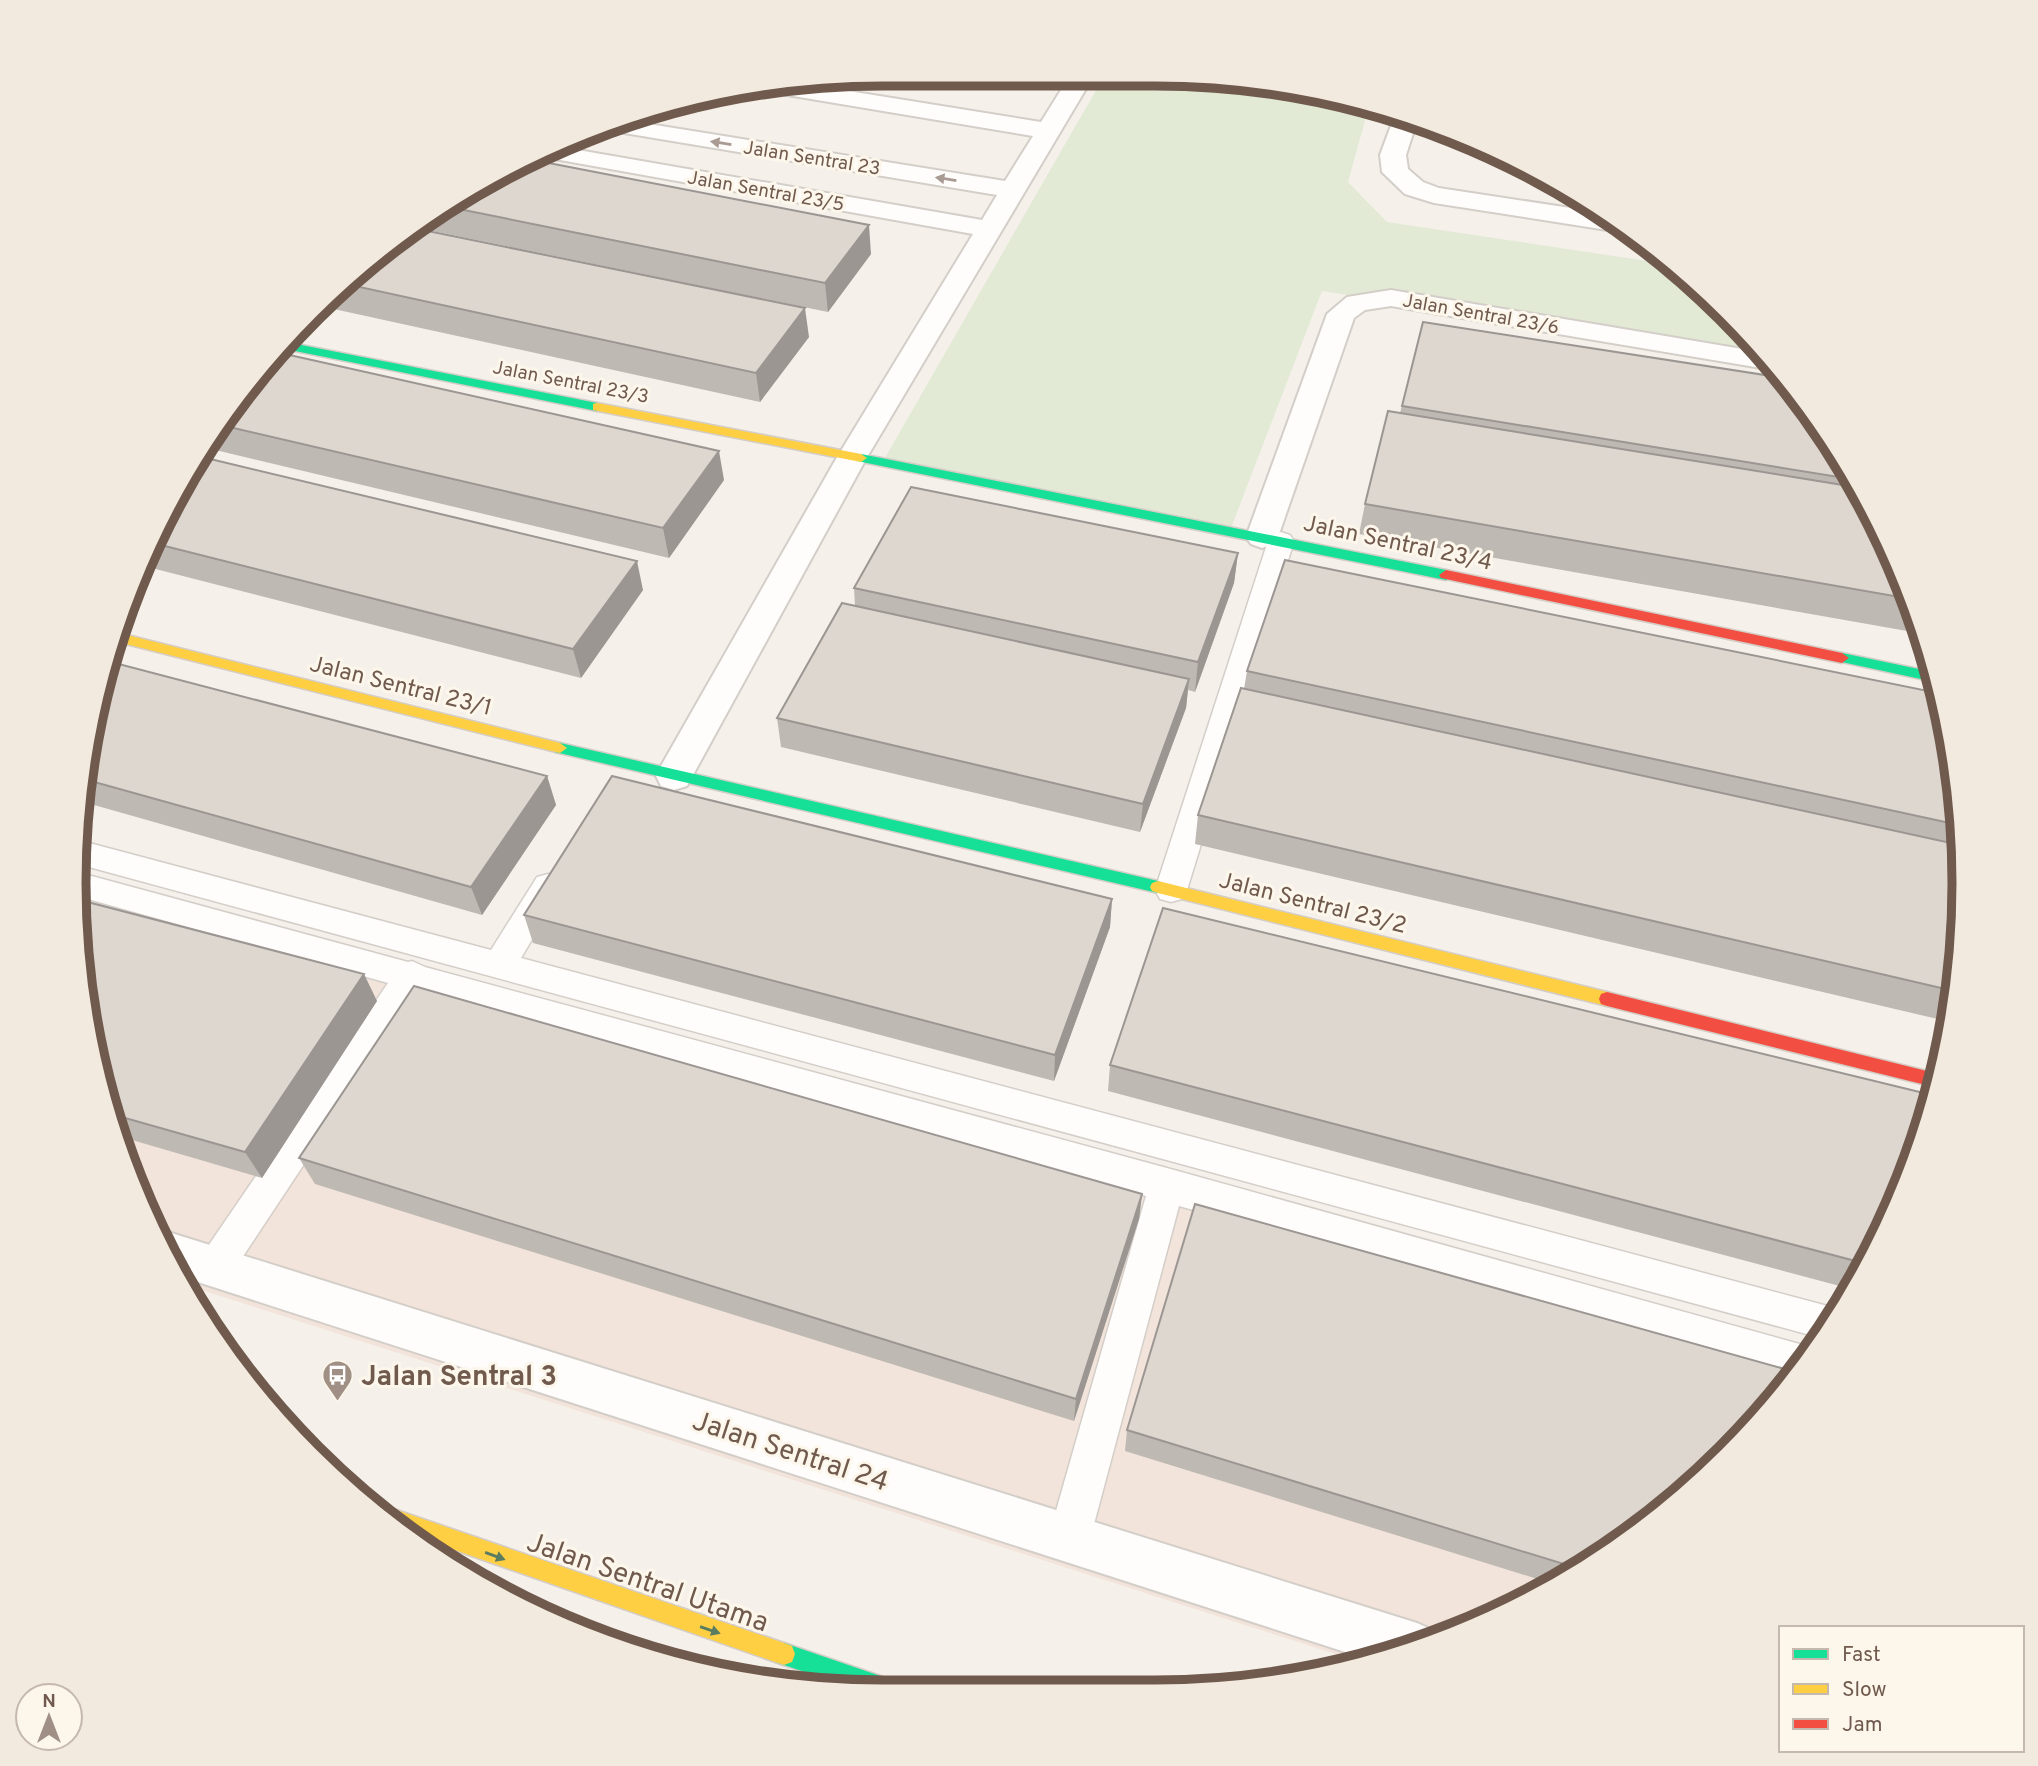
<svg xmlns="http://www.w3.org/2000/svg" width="2038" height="1766" viewBox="0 0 2038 1766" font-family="Overpass,sans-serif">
  <rect width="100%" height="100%" fill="#f5f1ea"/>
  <path fill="#f2e4db" d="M 77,872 L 525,994 L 1813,1350 L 1797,1376 L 1688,1492 L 1559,1584 L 1415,1650 L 1357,1661 L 180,1283 L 116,1143 L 75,936 Z"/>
  <path fill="#e2ead6" d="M 1103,78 L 1261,80 L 1369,106 L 1348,182 L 1387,222 L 1674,265 L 1771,360 L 1322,291 L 1231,528 L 882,463 Z"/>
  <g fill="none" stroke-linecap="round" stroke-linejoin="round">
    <defs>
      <g id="lane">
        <path d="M 1281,532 L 1290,535 L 1294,541 L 1187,890 L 1182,899 L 1171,902 L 1160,899 L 1155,890 L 1268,541 L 1272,535 Z"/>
        <path d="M 78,840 L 491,950 L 537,877 L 548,874 L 559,877 L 564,886 L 521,958 L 1839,1309 L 1821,1338 L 78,864 Z"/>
        <path d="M 77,872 L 408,962 L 412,961 L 425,967 L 1167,1168 L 1814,1348 L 1795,1378 L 1179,1206 L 1090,1539 L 1084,1554 L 1069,1560 L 1054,1554 L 1048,1539 L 1146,1196 L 418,992 L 228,1279 L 215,1284 L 202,1279 L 196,1267 L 202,1255 L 388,983 L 77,896 Z"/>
      </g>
      <g id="street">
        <path d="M 1069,77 L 1093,77 L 866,459 L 687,786 L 674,790 L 661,786 L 656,776 L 661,766 L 836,459 L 973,234 L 532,155 L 555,146 L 982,220 L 997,195 L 600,129 L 624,120 L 1005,181 L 1033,136 L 781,94 L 770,88 L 805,84 L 1041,122 Z"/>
        <path d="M 1396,112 L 1418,118 L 1406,155 L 1408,169 L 1423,182 L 1439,188 L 1604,213 L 1630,230 L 1620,232 L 1434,203 L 1405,194 L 1382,172 L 1380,155 Z"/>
        <path d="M 1391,290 L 1766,353 L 1779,371 L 1391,306 L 1365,310 L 1354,318 L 1278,537 L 1273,544 L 1262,548 L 1251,544 L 1246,537 L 1327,314 L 1347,297 Z"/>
        <path d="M 165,1231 L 1417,1623 L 1435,1631 L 1439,1639 L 1415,1650 L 1367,1659 L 176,1275 L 157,1233 Z"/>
      </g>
      <g id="fast">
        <path d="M 286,342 L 597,403 L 603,407 L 597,411 L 280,348 Z"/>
        <path d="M 861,454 L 1446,570 L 1453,575 L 1446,580 L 857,461 L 857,455 Z"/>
        <path d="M 1842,653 L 1933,672 L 1935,682 L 1837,661 L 1835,658 L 1837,655 Z"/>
        <path d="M 560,743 L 1158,881 L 1164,883 L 1166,887 L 1164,891 L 1158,893 L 555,752 L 553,748 Z"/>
        <path d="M 784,1643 L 895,1681 L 903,1684 L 906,1692 L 858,1690 L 784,1665 L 776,1662 L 773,1654 L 776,1646 Z"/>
      </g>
      <g id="slow">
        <path d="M 597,403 L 861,454 L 867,458 L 861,462 L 593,410 L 593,404 Z"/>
        <path d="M 119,633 L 560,743 L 567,748 L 560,753 L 118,642 Z"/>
        <path d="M 1158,881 L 1607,992 L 1613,994 L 1615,999 L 1613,1004 L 1607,1006 L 1158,893 L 1152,891 L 1150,887 L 1152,883 Z"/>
        <path d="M 385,1506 L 784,1643 L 792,1646 L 795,1654 L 792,1662 L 784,1665 L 406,1533 L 377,1510 Z"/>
      </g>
      <g id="jam">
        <path d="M 1446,570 L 1842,653 L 1849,658 L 1842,663 L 1441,578 L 1439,575 Z"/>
        <path d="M 1607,992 L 1939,1074 L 1938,1088 L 1607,1006 L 1601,1004 L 1599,999 L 1601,994 Z"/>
      </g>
    </defs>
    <use href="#lane" stroke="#d4cec8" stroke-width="3"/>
    <use href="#street" stroke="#d4cec8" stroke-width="4"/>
    <use href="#fast" stroke="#d4cdc6" stroke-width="3"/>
    <use href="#slow" stroke="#d4cdc6" stroke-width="3"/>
    <use href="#jam" stroke="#d4cdc6" stroke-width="3"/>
    <use href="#lane" fill="#fefdfc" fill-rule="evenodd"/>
    <use href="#street" fill="#fefdfc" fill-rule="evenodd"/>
    <use href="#fast" fill="#16e098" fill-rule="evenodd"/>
    <use href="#slow" fill="#ffcf43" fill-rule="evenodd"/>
    <use href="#jam" fill="#f24e42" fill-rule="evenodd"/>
  </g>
  <g fill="#bfb9b3">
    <path d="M 523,158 L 871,254 L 828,312 L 418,228 Z"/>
    <path d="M 350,274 L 809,337 L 760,402 L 320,306 Z"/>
    <path d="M 1423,322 L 1856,479 L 1922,623 L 1924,634 L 1359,534 L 1365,504 L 1400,413 Z"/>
    <path d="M 241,391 L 724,480 L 669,558 L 207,448 Z"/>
    <path d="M 202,457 L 643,590 L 581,678 L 140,565 Z"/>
    <path d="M 1238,553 L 1234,583 L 1195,692 L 1188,690 L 1186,708 L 1140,832 L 781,747 L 777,718 L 855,606 L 854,588 Z"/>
    <path d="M 1247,671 L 1958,778 L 1959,830 L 1951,843 L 1963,936 L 1950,1016 L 1946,1021 L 1195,844 L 1198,815 L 1244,689 Z"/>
    <path d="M 547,776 L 556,805 L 482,915 L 80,801 L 80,777 Z"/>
    <path d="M 1112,899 L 1110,927 L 1054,1081 L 533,943 L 524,915 Z"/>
    <path d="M 75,936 L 377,1001 L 262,1178 L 115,1135 Z"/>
    <path d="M 1110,1065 L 1881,1241 L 1851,1289 L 1108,1091 Z"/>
    <path d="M 299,1158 L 1142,1194 L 1139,1219 L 1074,1421 L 315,1184 Z"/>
    <path d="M 1127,1430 L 1688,1492 L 1557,1585 L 1125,1451 Z"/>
  </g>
  <g fill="#9b9692">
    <path d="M 869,225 L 871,254 L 828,312 L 825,283 Z"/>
    <path d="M 805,308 L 809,337 L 760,402 L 756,373 Z"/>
    <path d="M 719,451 L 724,480 L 669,558 L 663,528 Z"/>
    <path d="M 1238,553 L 1234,583 L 1195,692 L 1198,662 Z"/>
    <path d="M 637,561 L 643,590 L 581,678 L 573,649 Z"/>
    <path d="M 1189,679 L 1186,708 L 1140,832 L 1143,804 Z"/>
    <path d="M 547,776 L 556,805 L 482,915 L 471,887 Z"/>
    <path d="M 1112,899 L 1110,927 L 1054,1081 L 1055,1055 Z"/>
    <path d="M 364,974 L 377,1001 L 262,1178 L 245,1152 Z"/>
    <path d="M 1142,1194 L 1139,1219 L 1074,1421 L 1076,1399 Z"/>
  </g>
  <g fill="#ded7d0" stroke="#9b9692" stroke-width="2">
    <path d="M 523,158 L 869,225 L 825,283 L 449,207 Z"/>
    <path d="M 418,229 L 805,308 L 756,373 L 341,283 L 350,274 Z"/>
    <path d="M 1423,322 L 1784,378 L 1857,480 L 1402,406 Z"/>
    <path d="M 276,352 L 719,451 L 663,528 L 221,425 L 241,391 Z"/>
    <path d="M 1388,411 L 1861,488 L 1911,599 L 1365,504 Z"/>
    <path d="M 202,457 L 637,561 L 573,649 L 153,543 Z"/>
    <path d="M 911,487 L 1238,553 L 1198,662 L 854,588 Z"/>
    <path d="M 1285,560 L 1938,693 L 1958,778 L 1959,825 L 1247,671 Z"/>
    <path d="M 842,603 L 1189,679 L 1143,804 L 777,718 Z"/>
    <path d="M 111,662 L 547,776 L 471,887 L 80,778 Z"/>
    <path d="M 1241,688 L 1960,845 L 1963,936 L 1954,991 L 1198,815 Z"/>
    <path d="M 612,776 L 1112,899 L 1055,1055 L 524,915 Z"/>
    <path d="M 76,899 L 364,974 L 245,1152 L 111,1114 L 75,936 Z"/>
    <path d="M 1163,908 L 1936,1096 L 1881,1241 L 1867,1264 L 1110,1065 Z"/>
    <path d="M 414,986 L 1142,1194 L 1076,1399 L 299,1158 Z"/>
    <path d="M 1195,1204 L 1799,1373 L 1688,1492 L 1580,1569 L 1127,1430 Z"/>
  </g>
  <defs><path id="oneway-solid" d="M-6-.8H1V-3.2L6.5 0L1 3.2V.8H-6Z" transform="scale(1.75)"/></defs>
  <g fill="#a99b93">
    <use href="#oneway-solid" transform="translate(721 143) rotate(-171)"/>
    <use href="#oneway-solid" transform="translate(946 179) rotate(-171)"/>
  </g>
  <g fill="#5a7c60">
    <use href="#oneway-solid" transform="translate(495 1556) rotate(20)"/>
    <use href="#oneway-solid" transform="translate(710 1630) rotate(19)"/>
  </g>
  <defs>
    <symbol id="bus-pin" viewBox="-11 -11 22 30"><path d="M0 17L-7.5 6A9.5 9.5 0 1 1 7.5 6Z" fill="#9f8f84" stroke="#fdf6eb"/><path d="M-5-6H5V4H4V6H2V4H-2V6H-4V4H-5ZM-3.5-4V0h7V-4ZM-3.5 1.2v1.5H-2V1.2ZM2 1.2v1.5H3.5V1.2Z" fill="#fff"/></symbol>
  </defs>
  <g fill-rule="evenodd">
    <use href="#bus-pin" x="320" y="1358" width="35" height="47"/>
  </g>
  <g text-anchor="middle" stroke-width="6" stroke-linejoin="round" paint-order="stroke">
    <g font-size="19" fill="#705a4d" stroke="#fdf6eb">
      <text transform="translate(812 157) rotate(9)" y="7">Jalan Sentral 23</text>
      <text transform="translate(766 190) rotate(10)" y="7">Jalan Sentral 23/5</text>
      <text transform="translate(1481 313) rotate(10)" y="7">Jalan Sentral 23/6</text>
      <text transform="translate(571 381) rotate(11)" y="7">Jalan Sentral 23/3</text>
    </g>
    <g font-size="23" fill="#705a4d" stroke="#fdf6eb">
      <text transform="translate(1398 542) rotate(12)" y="8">Jalan Sentral 23/4</text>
      <text transform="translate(401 685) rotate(14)" y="8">Jalan Sentral 23/1</text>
      <text transform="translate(1313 902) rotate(14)" y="8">Jalan Sentral 23/2</text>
    </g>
    <g font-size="28" font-weight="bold" fill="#705a4d" stroke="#fdf6eb" text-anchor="start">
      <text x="361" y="1385">Jalan Sentral 3</text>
    </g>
    <g font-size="28" fill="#705a4d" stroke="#fdf6eb">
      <text transform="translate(791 1450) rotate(18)" y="10">Jalan Sentral 24</text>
      <text transform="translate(648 1581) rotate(19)" y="10">Jalan Sentral Utama</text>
    </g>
  </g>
  <path d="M0 0H2038V1766H0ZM883 86H1155A797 797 0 0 1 1952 883V883A797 797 0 0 1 1155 1680H883A797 797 0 0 1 86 883V883A797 797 0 0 1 883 86Z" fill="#f2eade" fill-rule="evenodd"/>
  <path fill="none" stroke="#705a4d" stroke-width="9" d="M883 86H1155A797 797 0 0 1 1952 883V883A797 797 0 0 1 1155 1680H883A797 797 0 0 1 86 883V883A797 797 0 0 1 883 86Z"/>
  <rect x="1779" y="1626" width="245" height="126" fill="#fdf6eb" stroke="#c5b8ac" stroke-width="2"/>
  <rect x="1793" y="1649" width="35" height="10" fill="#16e098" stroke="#c5b8ac" stroke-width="2"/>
  <text x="1842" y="1661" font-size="21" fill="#705a4d">Fast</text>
  <rect x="1793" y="1684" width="35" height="10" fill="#ffcf43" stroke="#c5b8ac" stroke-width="2"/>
  <text x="1842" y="1696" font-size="21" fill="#705a4d">Slow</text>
  <rect x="1793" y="1719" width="35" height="10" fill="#f24e42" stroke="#c5b8ac" stroke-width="2"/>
  <text x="1842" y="1731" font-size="21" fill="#705a4d">Jam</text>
  <g transform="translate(49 1717)"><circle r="33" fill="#fdf6eb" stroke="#c5b8ac" stroke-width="2"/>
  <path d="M0-5L12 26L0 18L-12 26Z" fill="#9f8f84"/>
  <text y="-10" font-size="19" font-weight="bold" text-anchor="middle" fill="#705a4d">N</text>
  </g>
</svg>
